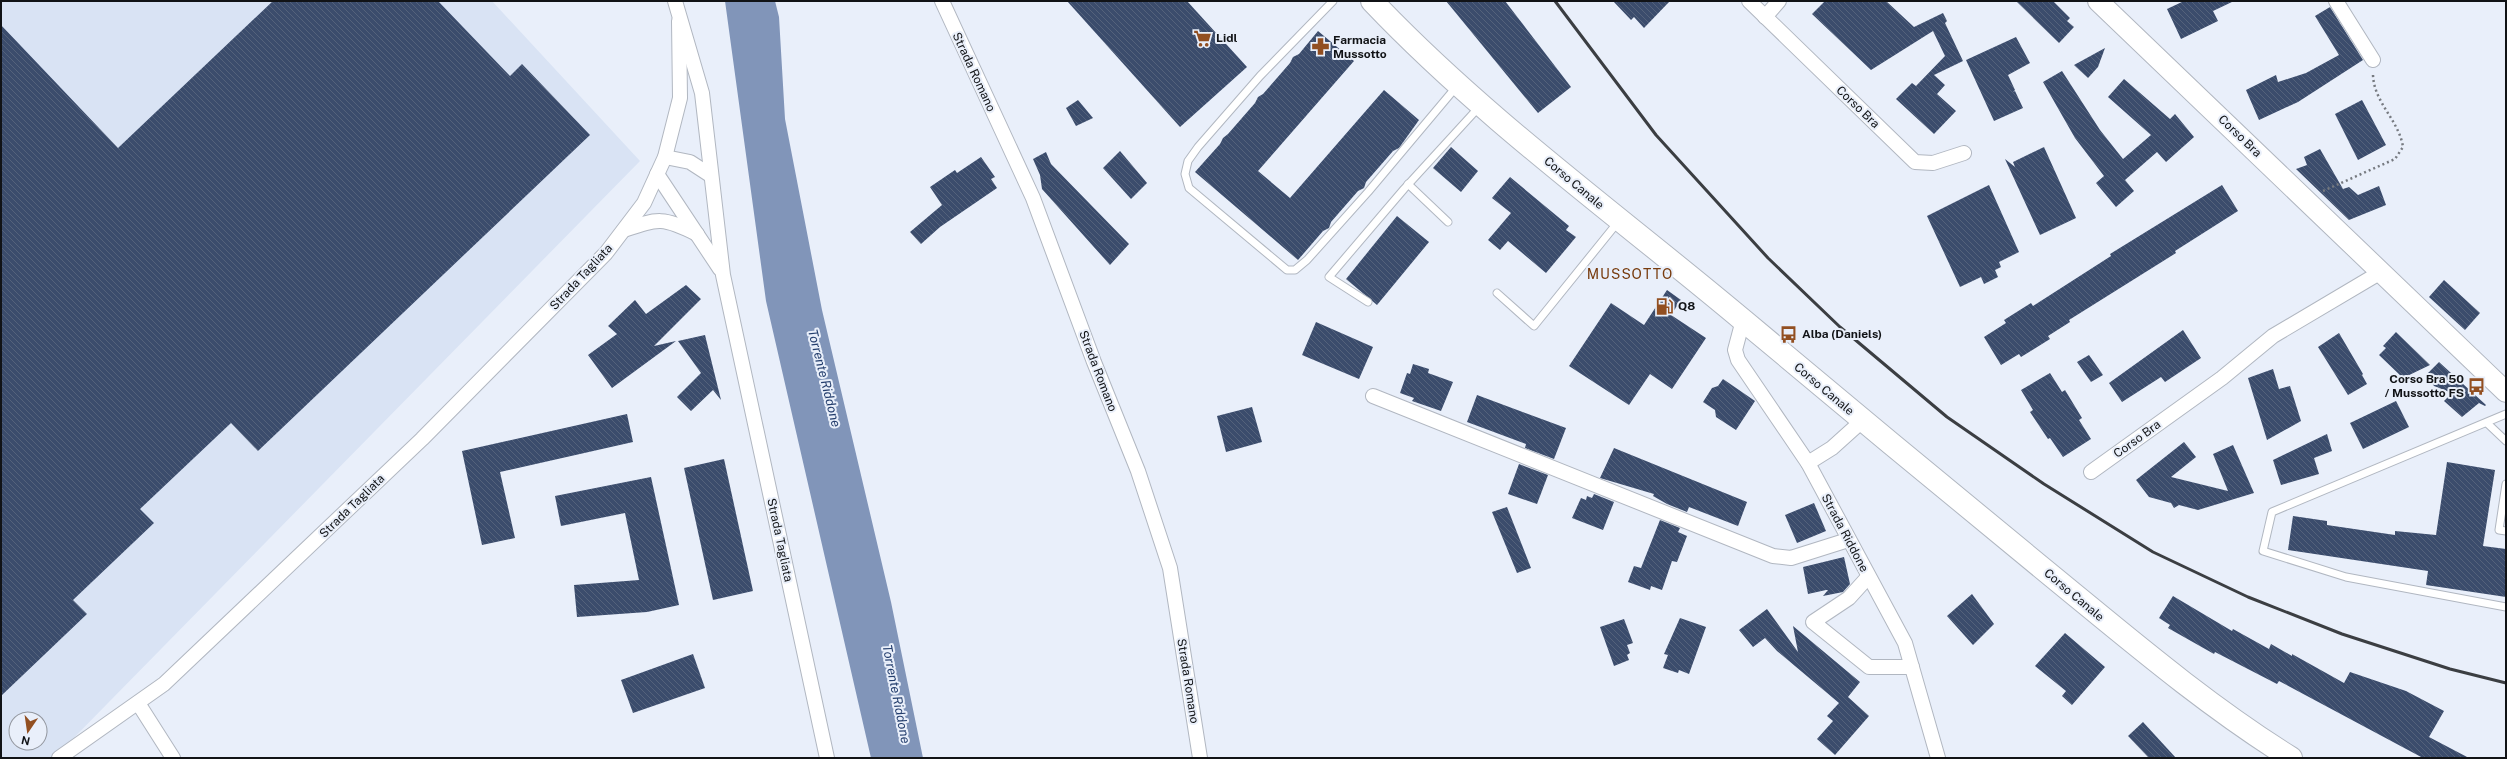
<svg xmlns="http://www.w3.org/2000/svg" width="2507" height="759" viewBox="0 0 2507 759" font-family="'Public Sans',sans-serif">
  <defs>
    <pattern id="building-back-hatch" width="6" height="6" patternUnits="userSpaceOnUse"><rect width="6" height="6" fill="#3b4c6c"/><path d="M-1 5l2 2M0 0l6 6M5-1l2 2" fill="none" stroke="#54627b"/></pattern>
  </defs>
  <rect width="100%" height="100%" fill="#e9effa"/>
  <path fill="#d9e3f4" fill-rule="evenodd" d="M 1,1 L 492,1 L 640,161 L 54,758 L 1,758 ZM 16,719 L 40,719 L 40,743 L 16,743 Z"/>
  <path fill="#8195b9" d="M 725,1 L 775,1 L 779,17 L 785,119 L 822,310 L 891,602 L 923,758 L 871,758 L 766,301 Z"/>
  <g fill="url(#building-back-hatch)">
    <path d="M 273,1 L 438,1 L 510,76 L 522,64 L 590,135 L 258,451 L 231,423 L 140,509 L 154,523 L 73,600 L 87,614 L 1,696 L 1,25 L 118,148 Z"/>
    <path d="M 1067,1 L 1187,1 L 1247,67 L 1180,127 Z"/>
    <path d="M 1446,1 L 1505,1 L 1571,87 L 1538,113 Z"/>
    <path d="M 1613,1 L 1670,1 L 1644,28 L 1634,17 L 1631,20 Z"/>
    <path d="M 1825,1 L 1886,1 L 1914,27 L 1943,13 L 1947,21 L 1945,23 L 1963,61 L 1934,75 L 1945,85 L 1937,94 L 1956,111 L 1934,134 L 1896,99 L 1912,83 L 1916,86 L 1945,56 L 1933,31 L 1871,70 L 1812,14 Z"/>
    <path d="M 2016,1 L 2053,1 L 2070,18 L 2067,21 L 2074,27 L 2059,43 Z"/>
    <path d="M 2184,1 L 2234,1 L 2213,11 L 2218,21 L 2181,39 L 2167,9 Z"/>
    <path d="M 2330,7 L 2363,60 L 2298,102 L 2259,120 L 2246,90 L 2276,75 L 2278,82 L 2306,73 L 2339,55 L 2315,16 Z"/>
    <path d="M 1318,31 L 1354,61 L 1258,171 L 1290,198 L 1384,90 L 1419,120 L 1399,148 L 1393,151 L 1366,182 L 1364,188 L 1358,191 L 1331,222 L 1329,228 L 1323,231 L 1298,260 L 1195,172 L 1220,144 L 1223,138 L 1228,134 L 1255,103 L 1258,97 L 1263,94 L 1290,63 L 1293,57 L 1299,54 Z"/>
    <path d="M 2016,37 L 2030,63 L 2008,75 L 2015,90 L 2013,92 L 2015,91 L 2023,108 L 1994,121 L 1966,60 Z"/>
    <path d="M 2105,48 L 2098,67 L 2088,78 L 2074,65 Z"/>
    <path d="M 2062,71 L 2100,130 L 2123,159 L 2151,135 L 2108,97 L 2124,79 L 2170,119 L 2175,114 L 2194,137 L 2166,162 L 2157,152 L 2125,180 L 2134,191 L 2116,207 L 2096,183 L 2104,176 L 2075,138 L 2043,82 Z"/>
    <path d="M 1078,100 L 1093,118 L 1076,126 L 1066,108 Z"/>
    <path d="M 2362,100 L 2386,145 L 2358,160 L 2335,114 Z"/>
    <path d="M 1451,147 L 1478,171 L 1461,192 L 1433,168 Z"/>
    <path d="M 2044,147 L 2076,218 L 2040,235 L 2005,159 L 2015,167 L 2013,162 Z"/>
    <path d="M 2320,149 L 2343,189 L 2349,187 L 2358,195 L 2379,186 L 2386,205 L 2349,220 L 2296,169 L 2307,165 L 2304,157 Z"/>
    <path d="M 1120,151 L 1147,183 L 1131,199 L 1103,168 Z"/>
    <path d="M 1046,152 L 1051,164 L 1129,244 L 1110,265 L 1042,189 L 1040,175 L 1033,159 Z"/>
    <path d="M 981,157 L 995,177 L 991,179 L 997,188 L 940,227 L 921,244 L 910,232 L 942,205 L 930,187 L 955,170 L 957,173 Z"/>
    <path d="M 1510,177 L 1569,226 L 1566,230 L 1576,237 L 1546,273 L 1508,241 L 1500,250 L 1488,240 L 1511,213 L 1492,198 Z"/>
    <path d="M 1989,185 L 2019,252 L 1999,262 L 2001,267 L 1995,270 L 1998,277 L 1984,284 L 1981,277 L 1960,287 L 1927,216 Z"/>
    <path d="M 2222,185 L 2238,211 L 2175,251 L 2176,253 L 2069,320 L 2070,322 L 2048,336 L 2050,339 L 2021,357 L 2019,354 L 2001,365 L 1984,337 L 2006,323 L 2004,320 L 2031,303 L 2033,306 L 2111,256 L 2110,254 Z"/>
    <path d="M 1397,216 L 1429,242 L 1377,305 L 1346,279 Z"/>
    <path d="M 2444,280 L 2480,313 L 2465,330 L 2429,297 Z"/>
    <path d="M 686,285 L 701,299 L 654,346 L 676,341 L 612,388 L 588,355 L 617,334 L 608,326 L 635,300 L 646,314 Z"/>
    <path d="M 1667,290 L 1681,300 L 1671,315 L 1706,338 L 1672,389 L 1650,374 L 1629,405 L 1569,366 L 1611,303 L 1644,325 Z"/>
    <path d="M 1316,322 L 1373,347 L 1359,379 L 1302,355 Z"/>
    <path d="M 2183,330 L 2201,358 L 2165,382 L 2161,377 L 2122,402 L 2109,383 Z"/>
    <path d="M 2396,332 L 2430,365 L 2403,378 L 2379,355 L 2386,348 L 2383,346 Z"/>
    <path d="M 2339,333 L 2363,374 L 2362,375 L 2367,384 L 2348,395 L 2318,347 Z"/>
    <path d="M 705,335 L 721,400 L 713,390 L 691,411 L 677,397 L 701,373 L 678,341 Z"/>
    <path d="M 2089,355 L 2103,375 L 2091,382 L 2077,362 Z"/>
    <path d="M 2439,362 L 2486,405 L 2485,406 L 2479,403 L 2462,417 L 2444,401 L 2452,393 L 2434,386 L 2426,375 Z"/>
    <path d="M 1413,364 L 1429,369 L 1428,373 L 1453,382 L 1441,411 L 1412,401 L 1414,398 L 1400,393 L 1407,373 L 1410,374 Z"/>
    <path d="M 2273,369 L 2279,389 L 2290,386 L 2301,421 L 2267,440 L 2248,378 Z"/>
    <path d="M 2050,373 L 2062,392 L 2065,390 L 2082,418 L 2079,420 L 2091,439 L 2063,457 L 2050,438 L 2048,439 L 2030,412 L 2033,410 L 2021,390 Z"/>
    <path d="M 1723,379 L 1755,401 L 1736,430 L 1716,417 L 1715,410 L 1703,402 L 1712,388 L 1718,386 Z"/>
    <path d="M 1477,395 L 1566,428 L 1554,459 L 1525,448 L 1526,444 L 1467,422 Z"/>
    <path d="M 2396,401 L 2409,427 L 2363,449 L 2350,423 Z"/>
    <path d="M 1252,407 L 1262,442 L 1226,452 L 1217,416 Z"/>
    <path d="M 627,414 L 633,442 L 500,472 L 515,538 L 482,545 L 462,451 Z"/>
    <path d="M 2327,434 L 2332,451 L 2314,458 L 2319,474 L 2281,485 L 2273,460 Z"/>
    <path d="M 2184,442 L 2196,457 L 2171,477 L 2228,491 L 2213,454 L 2233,445 L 2254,493 L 2198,510 L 2179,505 L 2174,508 L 2171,503 L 2149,497 L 2136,480 Z"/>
    <path d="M 1614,448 L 1747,502 L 1738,526 L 1689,507 L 1687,512 L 1667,504 L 1653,496 L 1654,494 L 1600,478 Z"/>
    <path d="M 724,459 L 753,591 L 713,600 L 684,468 Z"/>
    <path d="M 2447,462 L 2495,470 L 2483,546 L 2506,549 L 2506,597 L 2426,585 L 2428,571 L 2288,550 L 2293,516 L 2327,521 L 2327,525 L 2395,535 L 2395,531 L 2436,535 Z"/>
    <path d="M 1519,464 L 1548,475 L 1537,504 L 1508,494 Z"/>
    <path d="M 651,477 L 679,605 L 647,612 L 577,617 L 574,585 L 639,580 L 625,513 L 561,526 L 555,496 Z"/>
    <path d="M 1594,494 L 1614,502 L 1603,530 L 1572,518 L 1581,498 L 1586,500 L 1587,496 L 1592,498 Z"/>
    <path d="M 1814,503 L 1826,531 L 1797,543 L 1785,515 Z"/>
    <path d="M 1507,507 L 1531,568 L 1517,573 L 1492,512 Z"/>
    <path d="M 1660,520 L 1680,528 L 1678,532 L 1687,536 L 1677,562 L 1672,561 L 1662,590 L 1651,586 L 1650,590 L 1628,582 L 1634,566 L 1641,568 Z"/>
    <path d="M 1844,557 L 1850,584 L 1843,592 L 1823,596 L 1828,590 L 1826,590 L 1808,594 L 1803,567 Z"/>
    <path d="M 1972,594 L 1994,624 L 1973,645 L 1947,616 Z"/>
    <path d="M 2173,596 L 2232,631 L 2233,629 L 2269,649 L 2271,644 L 2292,656 L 2292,654 L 2344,683 L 2350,672 L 2406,691 L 2444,711 L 2429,737 L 2469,758 L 2423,758 L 2279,681 L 2277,684 L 2215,652 L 2214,654 L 2168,628 L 2170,625 L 2159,618 Z"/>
    <path d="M 1767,609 L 1798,652 L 1793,626 L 1860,682 L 1848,697 L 1869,716 L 1835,755 L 1817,739 L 1833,721 L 1827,716 L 1839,703 L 1777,651 L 1765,638 L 1753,647 L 1739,630 Z"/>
    <path d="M 1680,618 L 1706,627 L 1689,674 L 1679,670 L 1678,673 L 1663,668 L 1668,655 L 1664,654 Z"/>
    <path d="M 1624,619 L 1633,643 L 1627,645 L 1630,653 L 1627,655 L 1629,660 L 1614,666 L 1600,627 Z"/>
    <path d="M 2065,633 L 2105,667 L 2072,705 L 2062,696 L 2066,691 L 2035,666 Z"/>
    <path d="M 693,654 L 705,688 L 633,713 L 621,680 Z"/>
    <path d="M 2143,722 L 2176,758 L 2149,758 L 2128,736 Z"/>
  </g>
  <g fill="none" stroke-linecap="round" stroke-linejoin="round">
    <defs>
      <g id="lane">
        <path d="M 1333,1 L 1260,76 L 1198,147 L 1188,161 L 1185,174 L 1189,188 L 1287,270 L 1295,270 L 1307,260 L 1368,192 L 1457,86"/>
        <path d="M 1408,184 L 1448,222"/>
        <path d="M 1497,293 L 1534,326 L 1618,222"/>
        <path d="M 1368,302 L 1329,277 L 1404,189 L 1480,106"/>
        <path d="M 2506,414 L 2272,512 L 2263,551 L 2346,577 L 2506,607"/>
        <path d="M 2487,423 L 2506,441"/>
        <path d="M 2506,484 L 2499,530 L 2506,531"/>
      </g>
      <g id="street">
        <path d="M 675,1 L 702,93 L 723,275 L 827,758"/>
        <path d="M 942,1 L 1033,198 L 1094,362 L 1138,471 L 1170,568 L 1200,758"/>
        <path d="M 1749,1 L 1915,162 L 1933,163 L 1964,153"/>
        <path d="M 2336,1 L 2373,60"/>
        <path d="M 1765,17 L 1779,1"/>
        <path d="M 665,157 L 690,162 L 710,175"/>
        <path d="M 657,174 L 720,269"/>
        <path d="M 624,230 C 659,218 663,217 697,234"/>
        <path d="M 1743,320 L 1735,350 L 1738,360 L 1808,463 L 1905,643 L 1938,758"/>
        <path d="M 1373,396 L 1773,556 L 1791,558 L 1848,540"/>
        <path d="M 1808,463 L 1832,448 L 1862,421"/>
        <path d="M 2091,472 L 2222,378 L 2273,336 L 2381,272"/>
        <path d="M 1868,577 L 1849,598 L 1813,622 L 1869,667 L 1912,667"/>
        <path d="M 138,703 L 173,758"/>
        <path d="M 59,758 L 164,684 L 422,439 L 606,253 L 644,203 L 665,157 L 680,98 L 679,21"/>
      </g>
      <path id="secondary" d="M 2098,1 L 2506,392"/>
      <path id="primary" d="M 1372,1 C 1485,120 1619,216 1744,321 C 1847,407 1949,492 2053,577 C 2130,640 2206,705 2291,758"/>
    </defs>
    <use href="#lane" stroke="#b1b7c1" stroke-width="9"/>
    <use href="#street" stroke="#b1b7c1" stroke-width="16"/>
    <use href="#secondary" stroke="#b1b7c1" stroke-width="22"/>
    <use href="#primary" stroke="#b1b7c1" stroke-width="24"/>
    <path stroke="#767a80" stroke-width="2.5" stroke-dasharray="2 3" stroke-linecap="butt" d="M 2323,191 L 2395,159 L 2403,147 C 2399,120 2374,103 2373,75"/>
    <use href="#lane" stroke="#fff" stroke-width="7"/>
    <use href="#street" stroke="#fff" stroke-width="14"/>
    <use href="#secondary" stroke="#fff" stroke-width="20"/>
    <use href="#primary" stroke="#fff" stroke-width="22"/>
    <path stroke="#3b3e42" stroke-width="3" d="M 1555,1 L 1656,135 L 1768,258 L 1840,327 L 1947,417 L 2044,484 L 2153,552 L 2248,597 L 2342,634 L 2450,669 L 2506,683"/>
  </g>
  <defs>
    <symbol id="supermarket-bare" viewBox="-9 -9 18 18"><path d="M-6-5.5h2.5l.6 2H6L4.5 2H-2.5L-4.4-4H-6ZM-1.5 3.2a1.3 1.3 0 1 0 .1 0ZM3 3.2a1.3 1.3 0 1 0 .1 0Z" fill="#924f21" stroke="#e9effa" stroke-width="2.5" paint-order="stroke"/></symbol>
    <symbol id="pharmacy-bare" viewBox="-9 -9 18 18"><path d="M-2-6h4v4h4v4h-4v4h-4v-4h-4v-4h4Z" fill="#924f21" stroke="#e9effa" stroke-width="2.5" paint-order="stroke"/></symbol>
    <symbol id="fuel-bare" viewBox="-9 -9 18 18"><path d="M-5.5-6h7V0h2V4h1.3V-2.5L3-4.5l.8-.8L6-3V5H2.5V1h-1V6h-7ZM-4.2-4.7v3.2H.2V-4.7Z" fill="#924f21" stroke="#e9effa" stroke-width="2.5" paint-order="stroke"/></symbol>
    <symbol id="bus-bare" viewBox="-9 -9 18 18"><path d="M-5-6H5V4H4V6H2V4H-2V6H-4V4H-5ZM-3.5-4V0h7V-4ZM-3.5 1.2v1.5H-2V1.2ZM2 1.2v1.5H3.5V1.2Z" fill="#924f21" stroke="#e9effa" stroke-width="2.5" paint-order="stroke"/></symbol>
  </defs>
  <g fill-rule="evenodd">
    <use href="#supermarket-bare" x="1190" y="26" width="25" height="25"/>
    <use href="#pharmacy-bare" x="1308" y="34" width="25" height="25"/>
    <use href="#fuel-bare" x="1652" y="294" width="25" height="25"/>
    <use href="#bus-bare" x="1776" y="322" width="25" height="25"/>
    <use href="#bus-bare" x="2464" y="374" width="25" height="25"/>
  </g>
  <g text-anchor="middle" stroke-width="4" stroke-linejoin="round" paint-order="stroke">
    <g font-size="12" font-weight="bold" fill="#111316" stroke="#e9effa" text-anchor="start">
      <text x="1216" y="42">Lidl</text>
      <text x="1333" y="44">Farmacia<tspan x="1333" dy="14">Mussotto</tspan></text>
      <text x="1678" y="310">Q8</text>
      <text x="1802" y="338">Alba (Daniels)</text>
      <text x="2464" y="383" text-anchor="end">Corso Bra 50<tspan x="2464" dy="14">/ Mussotto FS</tspan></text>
    </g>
    <g font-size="12" fill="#111316" stroke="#e9effa">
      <text transform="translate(974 72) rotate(65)" y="4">Strada Romano</text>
      <text transform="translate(1858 107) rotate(44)" y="4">Corso Bra</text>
      <text transform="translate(2240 136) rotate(44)" y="4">Corso Bra</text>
      <text transform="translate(1574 183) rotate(40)" y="4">Corso Canale</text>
      <text transform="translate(581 277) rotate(-47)" y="4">Strada Tagliata</text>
      <text transform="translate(1098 371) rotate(69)" y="4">Strada Romano</text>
      <text transform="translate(1824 389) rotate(40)" y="4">Corso Canale</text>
      <text transform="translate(2137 439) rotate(-36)" y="4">Corso Bra</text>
      <text transform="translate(352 506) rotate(-44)" y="4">Strada Tagliata</text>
      <text transform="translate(1845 533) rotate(62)" y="4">Strada Riddone</text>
      <text transform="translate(780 540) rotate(78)" y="4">Strada Tagliata</text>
      <text transform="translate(2074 595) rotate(40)" y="4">Corso Canale</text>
      <text transform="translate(1188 681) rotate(81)" y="4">Strada Romano</text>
    </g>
    <g font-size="13" font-style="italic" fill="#243e6d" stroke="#e9effa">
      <text transform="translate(825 378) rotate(76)" y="5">Torrente Riddone</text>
      <text transform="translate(897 694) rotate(79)" y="5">Torrente Riddone</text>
    </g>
    <g font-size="14" letter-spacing="1" fill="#783c0f" stroke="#e9effa">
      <text x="1630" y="279">MUSSOTTO</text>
    </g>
  </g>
  <rect width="2507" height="759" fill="none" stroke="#111316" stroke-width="4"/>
  <g transform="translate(28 731) rotate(193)"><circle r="19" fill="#e9effa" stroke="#93979f"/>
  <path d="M0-3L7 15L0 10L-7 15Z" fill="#924f21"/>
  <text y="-6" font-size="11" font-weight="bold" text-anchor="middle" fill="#111316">N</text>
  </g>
</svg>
